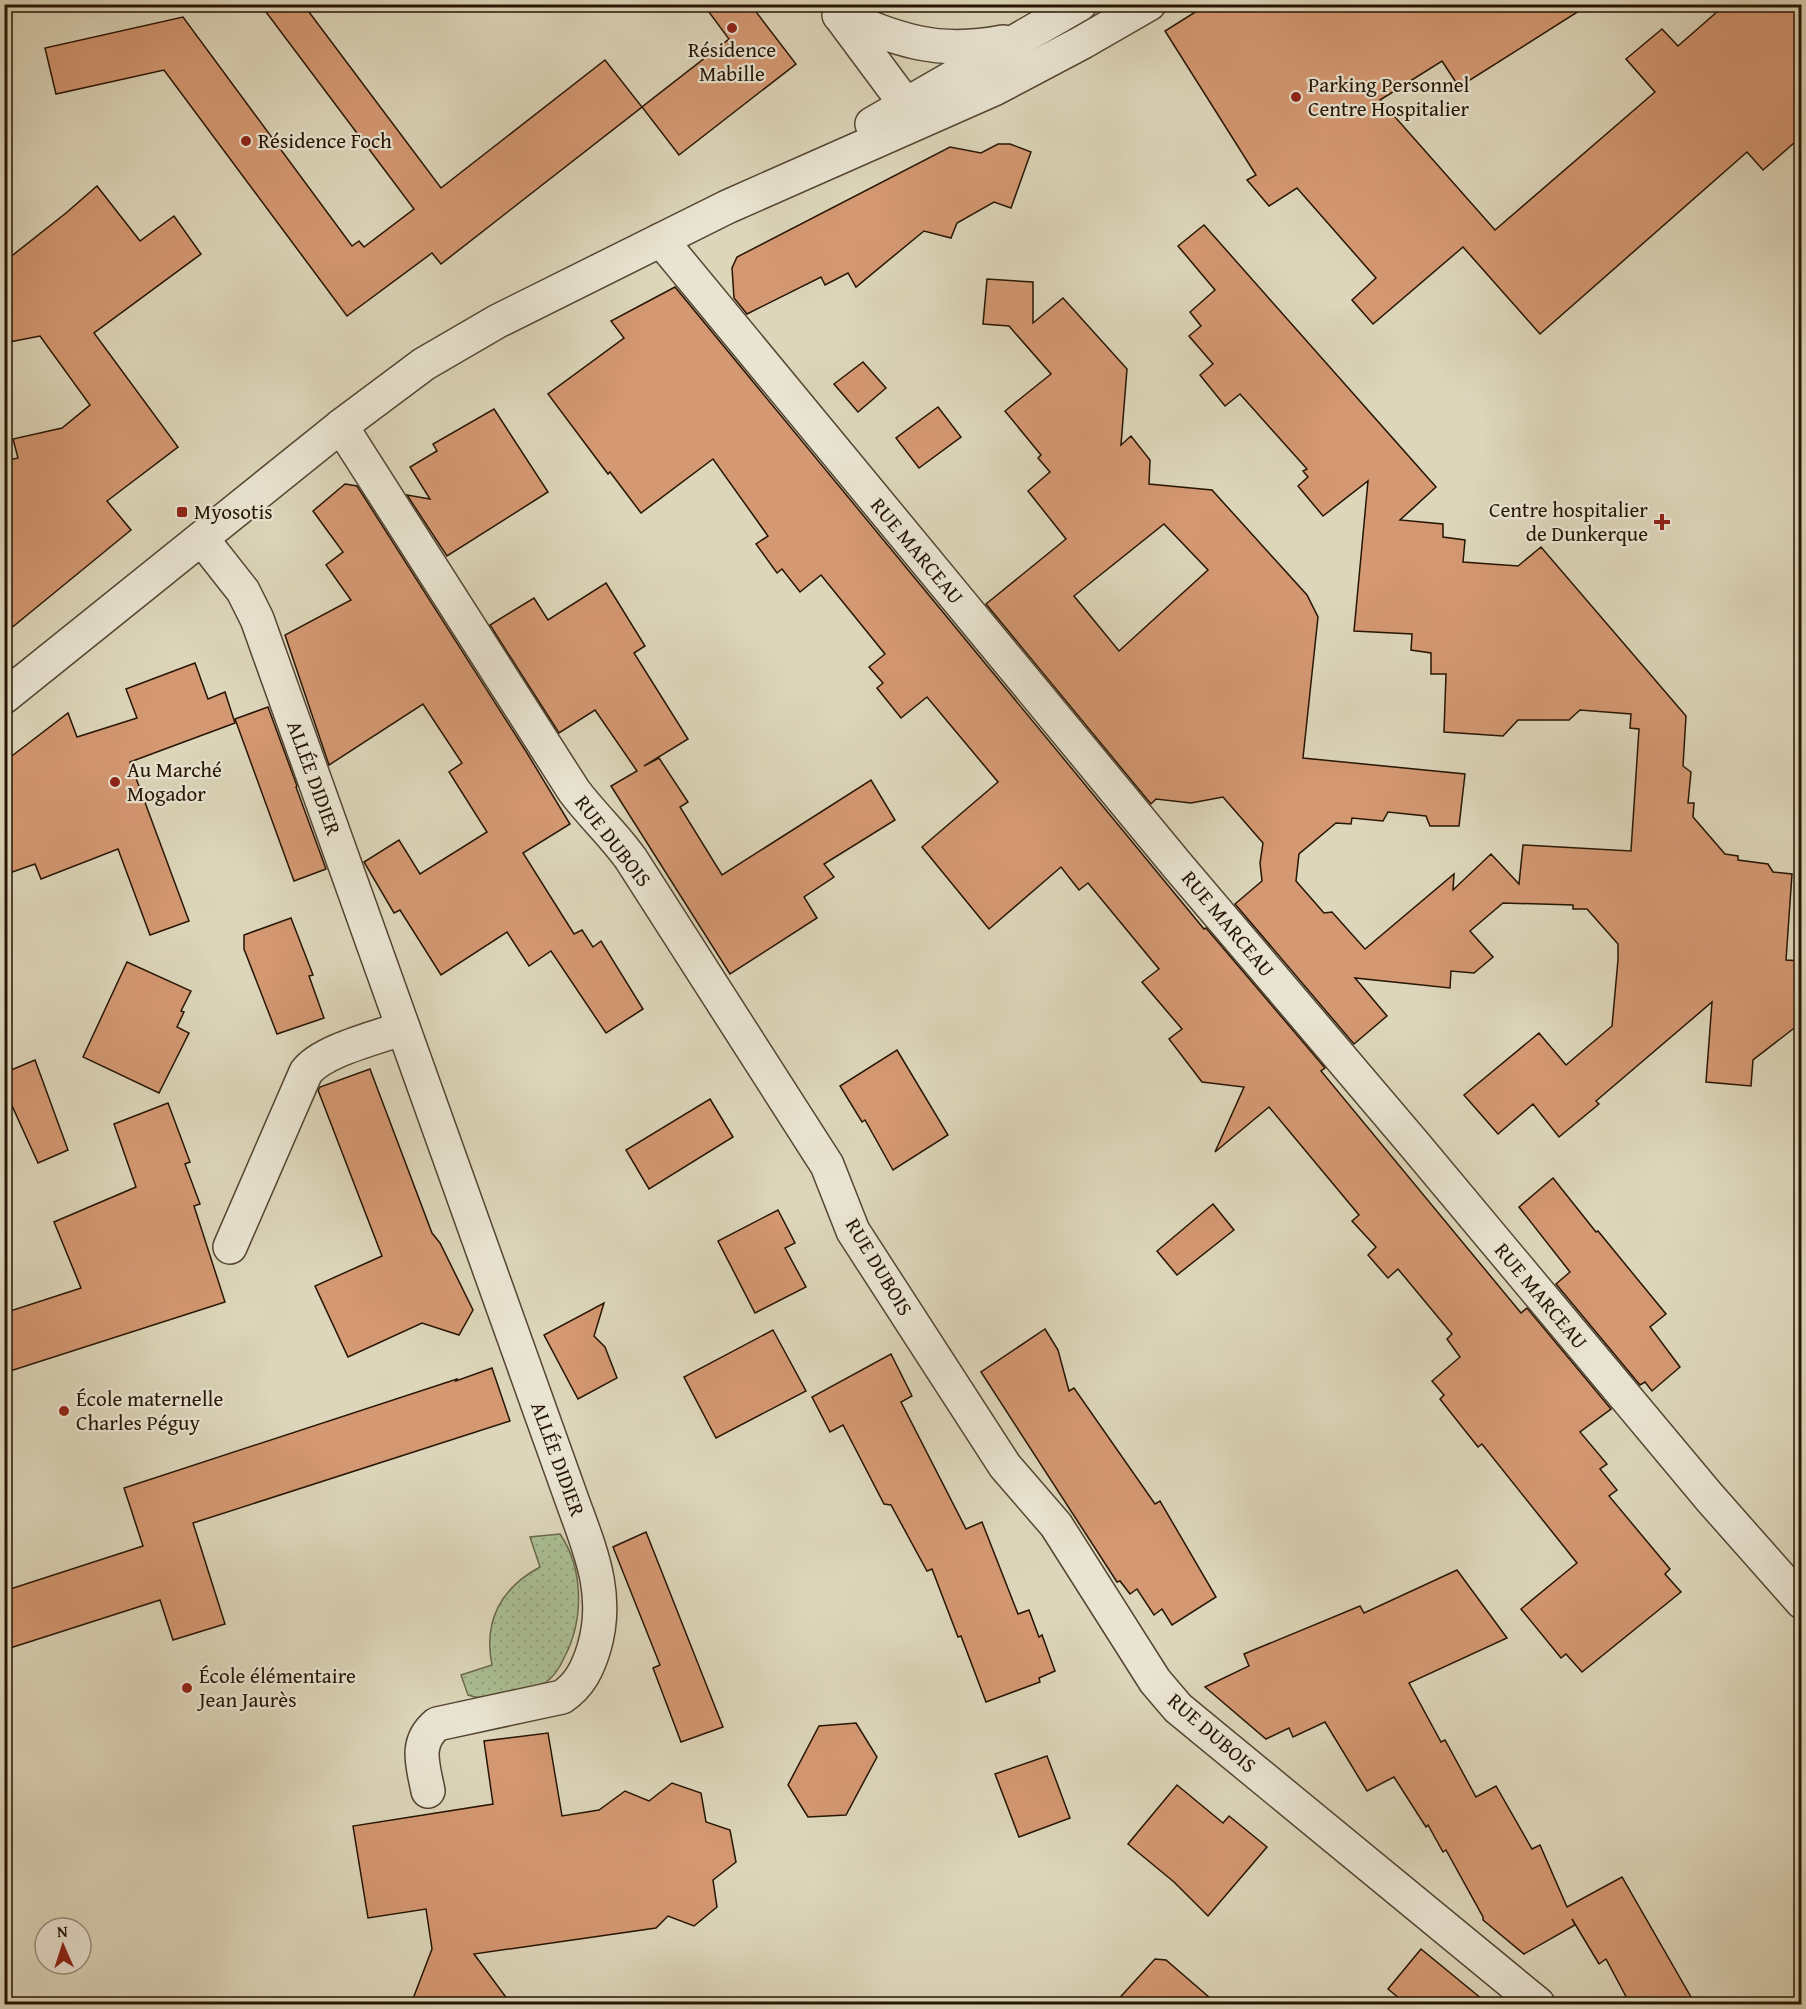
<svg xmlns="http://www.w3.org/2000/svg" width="1806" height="2009" viewBox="0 0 1806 2009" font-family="'Gentium Book Plus',serif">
  <defs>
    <pattern id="grass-dots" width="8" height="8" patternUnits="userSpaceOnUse" patternTransform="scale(1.5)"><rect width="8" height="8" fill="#abbf94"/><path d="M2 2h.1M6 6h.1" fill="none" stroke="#93a37e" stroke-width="1.8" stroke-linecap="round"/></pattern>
  </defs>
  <rect width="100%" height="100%" fill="#ddd6ba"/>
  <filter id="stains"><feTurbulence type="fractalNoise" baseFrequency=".00333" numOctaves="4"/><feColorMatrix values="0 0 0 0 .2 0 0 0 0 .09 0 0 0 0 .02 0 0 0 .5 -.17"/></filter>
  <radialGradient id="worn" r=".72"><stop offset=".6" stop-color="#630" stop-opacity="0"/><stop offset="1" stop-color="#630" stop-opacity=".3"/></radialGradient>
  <path fill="url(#grass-dots)" stroke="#686a4c" stroke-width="1.5" d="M 560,1534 C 584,1569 584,1621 564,1658 C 560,1667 554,1677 545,1683 C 534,1690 517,1693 505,1694 C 493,1696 479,1700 468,1695 L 461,1675 L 492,1665 C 483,1621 501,1588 540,1567 L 530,1537 Z"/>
  <g fill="#d49872" stroke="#261503" stroke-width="1.5" fill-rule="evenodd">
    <path d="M 260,4 L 303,4 L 441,188 L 605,60 L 642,107 L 441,264 L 432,253 L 347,316 L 164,70 L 56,94 L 45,48 L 183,17 L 352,246 L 359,241 L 364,247 L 414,209 Z"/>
    <path d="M 703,4 L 750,4 L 796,64 L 679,155 L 642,107 L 729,39 Z"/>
    <path d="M 1208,4 L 1590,4 L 1459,87 L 1442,61 L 1380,100 L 1495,230 L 1655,92 L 1626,59 L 1662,29 L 1678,46 L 1726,4 L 1802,4 L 1802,136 L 1763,170 L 1747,152 L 1540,334 L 1463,247 L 1373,324 L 1352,300 L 1376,278 L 1297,188 L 1269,206 L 1247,180 L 1256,175 L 1165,31 Z"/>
    <path d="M 998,144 L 1010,144 L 1031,152 L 1011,208 L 994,202 L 957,223 L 951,238 L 924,231 L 856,287 L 848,273 L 825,285 L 821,277 L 747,314 L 734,298 L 732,268 L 737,257 L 950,147 L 981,153 Z"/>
    <path d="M 97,186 L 140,241 L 174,216 L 201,254 L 94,333 L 178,447 L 107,501 L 131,530 L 4,634 L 4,461 L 18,458 L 13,439 L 62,428 L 90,405 L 40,336 L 4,343 L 4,262 L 66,213 Z"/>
    <path d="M 1204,225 L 1436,487 L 1400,520 L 1443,524 L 1443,537 L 1465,540 L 1463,562 L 1518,566 L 1541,547 L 1686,716 L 1683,766 L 1691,772 L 1688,803 L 1694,803 L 1693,817 L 1725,854 L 1738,856 L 1738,860 L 1768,864 L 1773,872 L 1792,874 L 1786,960 L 1802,961 L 1802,1022 L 1753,1060 L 1751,1086 L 1706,1082 L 1712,1002 L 1596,1101 L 1599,1104 L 1559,1137 L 1533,1104 L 1498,1134 L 1464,1095 L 1539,1033 L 1566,1065 L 1612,1026 L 1618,960 L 1618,944 L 1587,909 L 1573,909 L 1573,905 L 1503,903 L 1470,931 L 1493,957 L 1474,973 L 1451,971 L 1450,988 L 1355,978 L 1387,1016 L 1354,1044 L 1235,904 L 1262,881 L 1260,863 L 1263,843 L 1223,797 L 1191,803 L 1156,799 L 1151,804 L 986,604 L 1066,539 L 1028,491 L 1050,472 L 1038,458 L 1041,455 L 1005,411 L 1051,374 L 1009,326 L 983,324 L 987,279 L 1033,282 L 1033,323 L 1063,298 L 1127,369 L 1121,445 L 1131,436 L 1150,460 L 1149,484 L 1212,490 L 1307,595 L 1318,617 L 1303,758 L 1465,774 L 1459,826 L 1430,826 L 1426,816 L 1388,812 L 1383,821 L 1352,818 L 1351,824 L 1336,823 L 1299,854 L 1296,881 L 1324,913 L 1332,912 L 1365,949 L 1454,874 L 1453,890 L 1491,854 L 1519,884 L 1523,845 L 1631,851 L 1639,729 L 1630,728 L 1631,714 L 1580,710 L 1569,720 L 1518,720 L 1503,736 L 1444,732 L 1446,674 L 1431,674 L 1431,653 L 1411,650 L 1412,634 L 1354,631 L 1368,481 L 1323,516 L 1298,486 L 1308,477 L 1303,471 L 1307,469 L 1240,394 L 1225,406 L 1200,375 L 1213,364 L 1189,336 L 1201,326 L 1190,312 L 1215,290 L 1178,246 ZM 1164,524 L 1208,570 L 1119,651 L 1074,596 Z"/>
    <path d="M 675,287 L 1204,929 L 1206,928 L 1325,1068 L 1321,1071 L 1521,1313 L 1527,1308 L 1611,1409 L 1580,1432 L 1607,1464 L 1600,1469 L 1617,1490 L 1609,1496 L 1670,1569 L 1665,1574 L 1681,1592 L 1582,1672 L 1566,1654 L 1561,1658 L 1521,1609 L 1577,1563 L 1482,1444 L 1478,1447 L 1440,1399 L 1444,1395 L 1432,1381 L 1460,1357 L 1447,1339 L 1452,1334 L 1398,1269 L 1388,1278 L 1368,1255 L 1376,1247 L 1352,1221 L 1359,1215 L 1269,1107 L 1215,1152 L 1244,1087 L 1202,1082 L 1169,1039 L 1182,1029 L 1142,982 L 1159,969 L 1088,883 L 1079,890 L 1061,867 L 989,929 L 922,847 L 998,782 L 927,697 L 901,718 L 877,688 L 883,683 L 869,667 L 885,654 L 821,575 L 800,592 L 782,569 L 777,573 L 756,544 L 768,536 L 713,459 L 641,513 L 610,472 L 608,474 L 548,394 L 624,338 L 611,321 Z"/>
    <path d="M 863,362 L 886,388 L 858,412 L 834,384 Z"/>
    <path d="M 938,407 L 961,437 L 919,468 L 896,438 Z"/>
    <path d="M 494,409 L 548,492 L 447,556 L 407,495 L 430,499 L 410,467 L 437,451 L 433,444 Z"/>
    <path d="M 345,484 L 357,486 L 527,753 L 570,824 L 523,853 L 574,934 L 582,930 L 593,947 L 601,941 L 643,1009 L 606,1033 L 551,951 L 529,966 L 507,932 L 441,975 L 400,910 L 394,913 L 364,862 L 399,840 L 420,874 L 487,832 L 449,772 L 462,763 L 423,704 L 329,765 L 285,635 L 351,600 L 326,565 L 343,552 L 313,511 Z"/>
    <path d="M 606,583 L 645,646 L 634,653 L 688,739 L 644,766 L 659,758 L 688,802 L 680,807 L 722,875 L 871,780 L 895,820 L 824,864 L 834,877 L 804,897 L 817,918 L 730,974 L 611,786 L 637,771 L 595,710 L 559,733 L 490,625 L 534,598 L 548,620 Z"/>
    <path d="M 195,663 L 208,699 L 225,692 L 235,723 L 130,762 L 189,921 L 150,935 L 118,849 L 41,879 L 35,864 L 4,875 L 4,762 L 68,713 L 77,737 L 137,718 L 126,689 Z"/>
    <path d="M 268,707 L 297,786 L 296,787 L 326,869 L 294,881 L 235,719 Z"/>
    <path d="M 291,918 L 313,975 L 309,976 L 324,1018 L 277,1034 L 244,949 L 244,935 Z"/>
    <path d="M 127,962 L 191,991 L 181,1011 L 184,1012 L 177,1027 L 189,1033 L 159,1093 L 83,1057 Z"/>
    <path d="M 897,1050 L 948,1135 L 893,1170 L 865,1120 L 862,1122 L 840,1086 Z"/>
    <path d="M 35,1060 L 68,1150 L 38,1163 L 4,1088 L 4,1073 Z"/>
    <path d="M 370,1069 L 432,1233 L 440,1243 L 473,1310 L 459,1335 L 422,1323 L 348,1357 L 315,1286 L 382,1256 L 318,1090 L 320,1087 Z"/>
    <path d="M 710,1099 L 733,1137 L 649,1189 L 626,1150 Z"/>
    <path d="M 168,1103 L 190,1162 L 185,1164 L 200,1204 L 194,1206 L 225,1302 L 4,1373 L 4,1313 L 81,1288 L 54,1222 L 136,1187 L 114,1124 Z"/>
    <path d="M 1553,1178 L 1596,1232 L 1598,1231 L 1666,1314 L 1650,1327 L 1680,1367 L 1652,1391 L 1645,1382 L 1640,1385 L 1556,1284 L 1570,1272 L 1519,1207 Z"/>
    <path d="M 1213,1204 L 1234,1230 L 1177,1275 L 1157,1251 Z"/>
    <path d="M 778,1210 L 795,1243 L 785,1248 L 806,1287 L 755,1313 L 718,1241 Z"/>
    <path d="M 604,1303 L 594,1336 L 605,1347 L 617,1378 L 578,1399 L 544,1335 Z"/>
    <path d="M 1045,1329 L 1058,1350 L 1069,1391 L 1074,1388 L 1155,1504 L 1160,1501 L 1216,1597 L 1172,1625 L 1162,1609 L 1154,1615 L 1137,1589 L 1130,1594 L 1120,1581 L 1117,1582 L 981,1372 Z"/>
    <path d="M 773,1330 L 806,1391 L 716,1438 L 684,1377 Z"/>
    <path d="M 891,1354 L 912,1396 L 901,1402 L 966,1529 L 982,1522 L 1018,1614 L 1029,1610 L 1039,1637 L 1042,1635 L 1055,1671 L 1039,1678 L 1040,1682 L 986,1702 L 961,1636 L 958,1637 L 932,1569 L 927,1571 L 891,1505 L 884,1504 L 843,1425 L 830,1432 L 812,1397 Z"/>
    <path d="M 492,1368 L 510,1421 L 193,1523 L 225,1624 L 173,1640 L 160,1600 L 4,1650 L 4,1591 L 143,1546 L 124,1488 L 457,1379 L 456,1381 Z"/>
    <path d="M 646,1532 L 723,1727 L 681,1742 L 653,1668 L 660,1665 L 613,1547 Z"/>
    <path d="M 1457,1570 L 1507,1638 L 1409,1683 L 1441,1742 L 1445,1740 L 1476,1797 L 1496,1786 L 1532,1849 L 1540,1845 L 1567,1907 L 1622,1877 L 1695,2004 L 1630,2004 L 1606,1959 L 1599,1964 L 1572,1919 L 1575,1925 L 1524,1954 L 1483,1920 L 1483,1917 L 1446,1850 L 1443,1852 L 1428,1825 L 1426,1827 L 1394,1777 L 1367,1791 L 1325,1722 L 1293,1737 L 1289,1728 L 1266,1739 L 1205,1687 L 1249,1666 L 1244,1654 L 1360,1606 L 1364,1613 Z"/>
    <path d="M 856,1723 L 877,1757 L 846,1815 L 808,1817 L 788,1785 L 819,1726 Z"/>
    <path d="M 548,1733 L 562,1816 L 599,1810 L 625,1791 L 649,1801 L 672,1783 L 701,1793 L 706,1822 L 730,1830 L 736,1862 L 713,1880 L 717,1907 L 694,1926 L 668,1916 L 656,1928 L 474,1954 L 511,2004 L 411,2004 L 432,1949 L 426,1909 L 368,1918 L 353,1826 L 493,1804 L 484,1741 Z"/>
    <path d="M 1047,1756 L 1070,1818 L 1019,1837 L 995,1774 Z"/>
    <path d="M 1177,1785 L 1223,1823 L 1229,1816 L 1267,1847 L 1208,1916 L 1174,1882 L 1128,1844 Z"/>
    <path d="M 1421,1949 L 1488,2004 L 1406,2004 L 1388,1989 Z"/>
    <path d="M 1155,1959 L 1166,1960 L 1217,2004 L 1114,2004 Z"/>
  </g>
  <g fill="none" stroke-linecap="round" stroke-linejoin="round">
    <defs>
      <g id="minor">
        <path d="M 839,15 C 899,40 936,55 1003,42"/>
        <path d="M 840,16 L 918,121"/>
        <path d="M 872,124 L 1080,4"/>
        <path d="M 661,240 L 1177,865 L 1414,1144 L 1710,1498 L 1802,1602"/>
        <path d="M 341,426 L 574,791 C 592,815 614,835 631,859 L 818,1151 L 827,1165 L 853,1231 L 1005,1466 L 1056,1525 L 1155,1681 L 1178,1708 L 1538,2004"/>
        <path d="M 202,539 L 243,591 L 257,619 L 572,1500 C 590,1550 610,1594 594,1648 C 588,1668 580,1685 562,1697 L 437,1724 C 414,1743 423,1765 428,1791"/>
        <path d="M 4,697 L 341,426 L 424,364 L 498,321 L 727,207 L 994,89 L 1083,42 L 1149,4"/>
        <path d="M 230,1247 L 306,1072 C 323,1050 377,1038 403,1028"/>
      </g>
    </defs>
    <use href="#minor" stroke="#544531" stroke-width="36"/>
    <use href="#minor" stroke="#e9e4d2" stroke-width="33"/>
  </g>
  <g fill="#8f2418" stroke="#e9e4d2" stroke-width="2">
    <circle cx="732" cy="28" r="6"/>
    <circle cx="1296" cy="97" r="6"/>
    <circle cx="246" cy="141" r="6"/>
    <rect x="176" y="506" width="12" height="12" rx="3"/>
    <path d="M1659 513h6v6h6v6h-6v6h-6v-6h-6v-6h6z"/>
    <circle cx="115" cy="782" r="6"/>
    <circle cx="64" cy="1411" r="6"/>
    <circle cx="187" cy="1688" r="6"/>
  </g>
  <g text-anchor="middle" stroke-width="4.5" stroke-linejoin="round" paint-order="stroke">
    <g font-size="21" fill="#261503" stroke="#e9e4d2" text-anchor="start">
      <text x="732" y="57" text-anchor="middle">Résidence<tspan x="732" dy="24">Mabille</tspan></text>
      <text x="1308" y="92">Parking Personnel<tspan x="1308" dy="24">Centre Hospitalier</tspan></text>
      <text x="258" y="148">Résidence Foch</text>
      <text x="1648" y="517" text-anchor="end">Centre hospitalier<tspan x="1648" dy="24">de Dunkerque</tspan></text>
      <text x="194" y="519">Myosotis</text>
      <text x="127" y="777">Au Marché<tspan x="127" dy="24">Mogador</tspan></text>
      <text x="76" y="1406">École maternelle<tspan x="76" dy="24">Charles Péguy</tspan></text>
      <text x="199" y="1683">École élémentaire<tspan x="199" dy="24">Jean Jaurès</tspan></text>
    </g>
    <g font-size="21" fill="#261503" stroke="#e9e4d2">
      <text transform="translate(917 551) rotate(50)" y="7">RUE MARCEAU</text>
      <text transform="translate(314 778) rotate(70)" y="7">ALLÉE DIDIER</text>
      <text transform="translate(613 841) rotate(52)" y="7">RUE DUBOIS</text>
      <text transform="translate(1228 924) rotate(50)" y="7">RUE MARCEAU</text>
      <text transform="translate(879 1267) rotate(59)" y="7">RUE DUBOIS</text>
      <text transform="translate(1541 1296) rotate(50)" y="7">RUE MARCEAU</text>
      <text transform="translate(558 1459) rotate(70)" y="7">ALLÉE DIDIER</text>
      <text transform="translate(1212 1733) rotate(41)" y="7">RUE DUBOIS</text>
    </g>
  </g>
  <rect width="1806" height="2009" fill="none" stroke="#ddd6ba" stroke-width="24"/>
  <rect x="6" y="6" width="1794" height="1997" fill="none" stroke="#261503" stroke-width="3"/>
  <rect x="12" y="12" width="1782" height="1985" fill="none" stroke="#261503" stroke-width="1.5"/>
  <g transform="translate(63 1946) rotate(357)"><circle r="28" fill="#e9e4d2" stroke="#9b917f" stroke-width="1.5"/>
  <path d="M0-4.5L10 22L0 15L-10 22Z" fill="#8f2418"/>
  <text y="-9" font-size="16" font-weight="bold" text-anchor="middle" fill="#261503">N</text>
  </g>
  <rect width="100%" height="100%" filter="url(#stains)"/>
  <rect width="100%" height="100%" fill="url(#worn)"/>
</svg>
